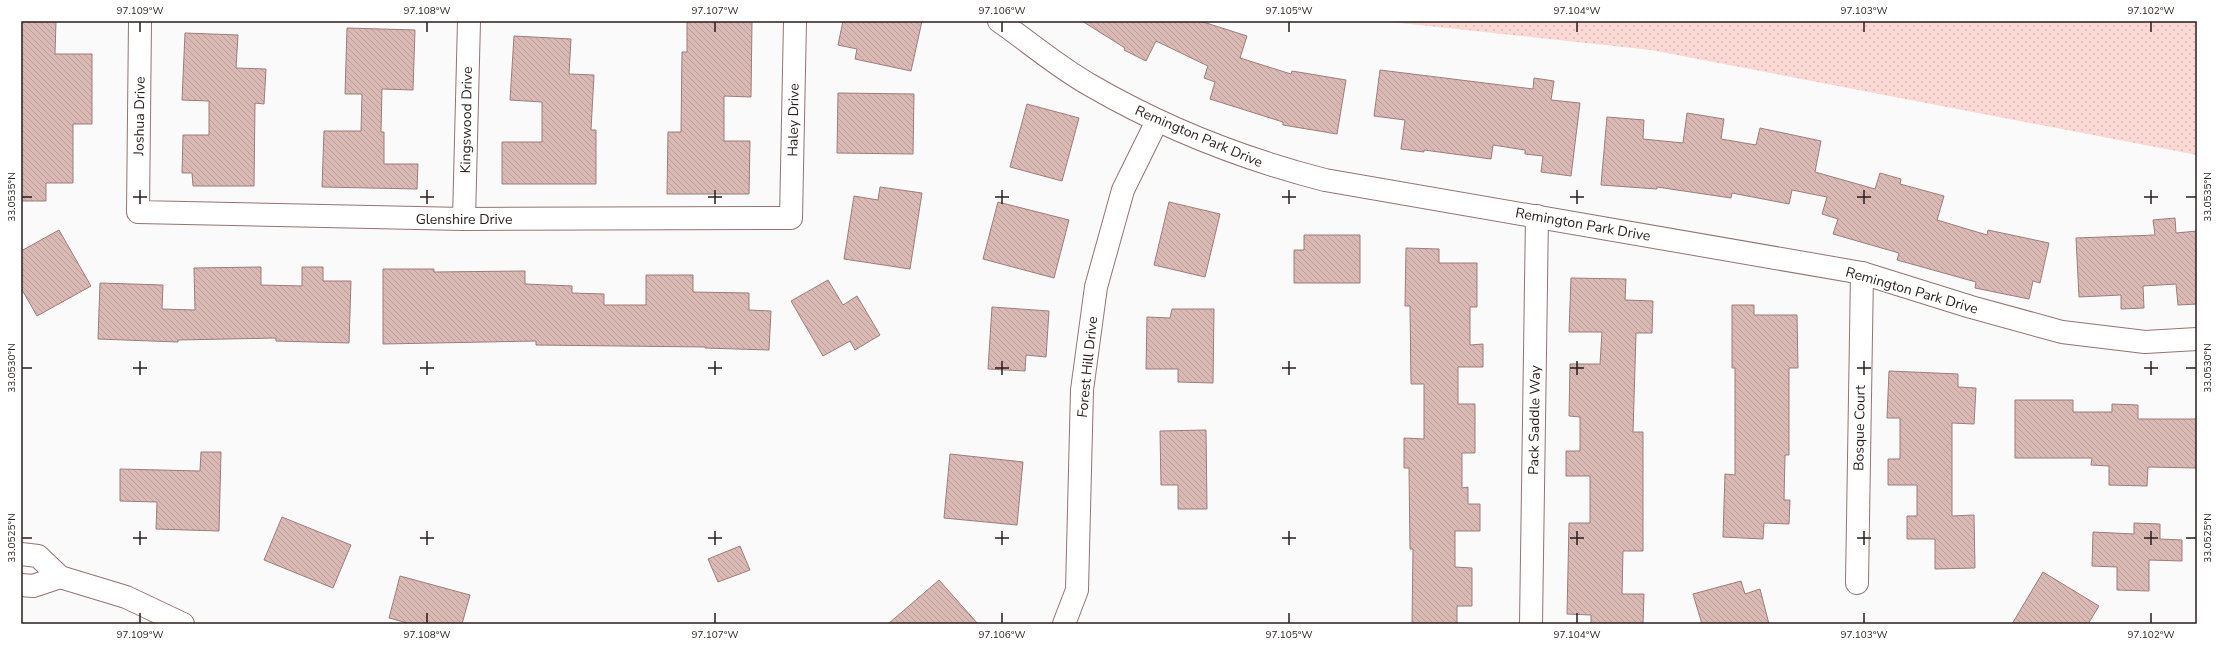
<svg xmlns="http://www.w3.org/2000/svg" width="2218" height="645" viewBox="0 0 2218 645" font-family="'Nunito Sans',sans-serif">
  <defs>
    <pattern id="grass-dots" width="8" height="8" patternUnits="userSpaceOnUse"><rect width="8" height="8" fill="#fad8d3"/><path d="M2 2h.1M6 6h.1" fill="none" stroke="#d6b9b5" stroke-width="1.8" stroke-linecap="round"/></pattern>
    <pattern id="building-back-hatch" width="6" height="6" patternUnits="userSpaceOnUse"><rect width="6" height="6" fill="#dab9b4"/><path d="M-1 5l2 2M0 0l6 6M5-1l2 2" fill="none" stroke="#bb9f9a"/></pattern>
  </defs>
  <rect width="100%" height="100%" fill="#fafafa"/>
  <path fill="url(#grass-dots)" d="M 1382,21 L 2197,21 L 2197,155 L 1651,50 Z"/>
  <g fill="url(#building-back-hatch)" stroke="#9c7d79">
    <path d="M 21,21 L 56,21 L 55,54 L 92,54 L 92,124 L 73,124 L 73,183 L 46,183 L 46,201 L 21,201 Z"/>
    <path d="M 687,21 L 752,21 L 751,97 L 724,96 L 724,141 L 750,141 L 749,194 L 667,194 L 668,132 L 681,132 L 682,52 L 687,52 Z"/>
    <path d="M 843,21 L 922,21 L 911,71 L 855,59 L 857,49 L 838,45 Z"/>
    <path d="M 1082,21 L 1200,21 L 1247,36 L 1240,58 L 1291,74 L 1292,71 L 1346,80 L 1337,134 L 1283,125 L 1283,122 L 1210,99 L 1215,82 L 1204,78 L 1208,66 L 1156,41 L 1146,61 L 1124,50 L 1125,48 Z"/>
    <path d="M 347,28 L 415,30 L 413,90 L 382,89 L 381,132 L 384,132 L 384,164 L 418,164 L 417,189 L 322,187 L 324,131 L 361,131 L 362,94 L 345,94 Z"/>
    <path d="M 185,33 L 238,35 L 236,68 L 266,69 L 264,104 L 255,103 L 254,186 L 193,186 L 192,173 L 182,173 L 183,135 L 209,135 L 209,101 L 182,100 Z"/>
    <path d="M 514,36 L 571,39 L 569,74 L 594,75 L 591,130 L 596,130 L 596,184 L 502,184 L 502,142 L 542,142 L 542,102 L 510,100 Z"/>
    <path d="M 1380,70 L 1533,89 L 1534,78 L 1554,81 L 1551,100 L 1580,103 L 1571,176 L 1541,172 L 1543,156 L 1525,154 L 1525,150 L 1493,145 L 1491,159 L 1424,150 L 1424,152 L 1401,149 L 1405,120 L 1374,116 Z"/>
    <path d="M 838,93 L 914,94 L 913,154 L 837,153 Z"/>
    <path d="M 1027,104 L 1079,118 L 1062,181 L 1010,167 Z"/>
    <path d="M 1687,113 L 1724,119 L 1721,139 L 1756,145 L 1760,128 L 1821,141 L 1815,172 L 1875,189 L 1880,173 L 1901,179 L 1900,184 L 1944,196 L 1937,220 L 1987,235 L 1988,230 L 2049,243 L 2040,283 L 2033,281 L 2029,299 L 1975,288 L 1976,282 L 1897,260 L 1899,253 L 1833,234 L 1838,219 L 1822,214 L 1827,197 L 1792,190 L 1789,204 L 1732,193 L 1731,198 L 1657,187 L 1657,189 L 1601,185 L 1607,117 L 1644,120 L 1643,139 L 1683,143 Z"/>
    <path d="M 880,187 L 922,193 L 910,269 L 844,259 L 854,196 L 878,200 Z"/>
    <path d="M 998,202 L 1069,220 L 1054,278 L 983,259 Z"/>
    <path d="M 1169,202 L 1220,214 L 1205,277 L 1154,265 Z"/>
    <path d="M 2175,218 L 2176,233 L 2197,231 L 2197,304 L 2178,305 L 2176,284 L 2143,286 L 2144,308 L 2121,309 L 2121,295 L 2079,297 L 2076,238 L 2155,235 L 2153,220 Z"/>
    <path d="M 59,230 L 91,286 L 37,316 L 21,288 L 21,251 Z"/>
    <path d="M 1304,235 L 1360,235 L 1360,283 L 1294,283 L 1294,250 L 1304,250 Z"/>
    <path d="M 1406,248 L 1439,249 L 1439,263 L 1477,263 L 1477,307 L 1470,307 L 1470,345 L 1483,344 L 1483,367 L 1458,367 L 1458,404 L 1475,404 L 1475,453 L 1462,453 L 1462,488 L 1468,487 L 1468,504 L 1480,504 L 1480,531 L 1455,531 L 1455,567 L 1472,568 L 1472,606 L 1457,606 L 1457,624 L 1412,624 L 1413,549 L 1410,549 L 1409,468 L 1404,468 L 1404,438 L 1424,439 L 1424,384 L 1411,384 L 1410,306 L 1405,306 Z"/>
    <path d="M 261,267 L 261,285 L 302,286 L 302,267 L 323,267 L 323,281 L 351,281 L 349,343 L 276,341 L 276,338 L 178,340 L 178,342 L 98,339 L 100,283 L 163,285 L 162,309 L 195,310 L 194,268 Z"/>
    <path d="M 383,269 L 434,269 L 434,272 L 525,271 L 525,284 L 572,286 L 572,293 L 604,294 L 604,305 L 646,305 L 646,275 L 693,275 L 693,292 L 749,293 L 749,310 L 771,311 L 769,350 L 705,348 L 705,347 L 536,345 L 536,341 L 383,344 Z"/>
    <path d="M 1571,278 L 1626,279 L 1625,300 L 1653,301 L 1652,333 L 1636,333 L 1633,432 L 1643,432 L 1643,551 L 1623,551 L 1622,594 L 1644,594 L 1643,624 L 1591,624 L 1591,615 L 1567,614 L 1569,523 L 1590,523 L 1590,476 L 1566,476 L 1566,451 L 1580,451 L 1580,417 L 1569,416 L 1570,364 L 1600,364 L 1602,332 L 1569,332 Z"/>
    <path d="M 828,280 L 843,305 L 857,296 L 880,335 L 855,350 L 850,341 L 823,356 L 791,301 Z"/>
    <path d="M 1732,305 L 1754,305 L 1754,315 L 1797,315 L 1798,368 L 1789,368 L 1789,455 L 1785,455 L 1784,500 L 1790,500 L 1789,524 L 1764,523 L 1763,539 L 1723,537 L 1725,474 L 1735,475 L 1735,368 L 1732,368 Z"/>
    <path d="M 992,307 L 1049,311 L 1046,357 L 1026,355 L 1025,371 L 988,369 Z"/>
    <path d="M 1172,309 L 1214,309 L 1213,383 L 1178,382 L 1178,369 L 1146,369 L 1147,317 L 1170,318 Z"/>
    <path d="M 1889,371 L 1958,374 L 1958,387 L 1976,388 L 1974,424 L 1952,423 L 1952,516 L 1974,515 L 1975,568 L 1935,569 L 1935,539 L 1907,539 L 1907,516 L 1917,516 L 1917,485 L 1888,485 L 1888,459 L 1900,459 L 1900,418 L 1887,418 Z"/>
    <path d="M 2015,400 L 2073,400 L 2073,412 L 2112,412 L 2112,404 L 2138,405 L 2138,419 L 2197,419 L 2197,468 L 2148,467 L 2147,486 L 2109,485 L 2109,466 L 2091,465 L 2092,458 L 2015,458 Z"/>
    <path d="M 1206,430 L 1207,509 L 1178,509 L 1178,485 L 1161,485 L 1160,431 Z"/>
    <path d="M 201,452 L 221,452 L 219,531 L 156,529 L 157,502 L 120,501 L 120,469 L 200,471 Z"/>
    <path d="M 950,454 L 1023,462 L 1017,525 L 944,518 Z"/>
    <path d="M 282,517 L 351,545 L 333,588 L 264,560 Z"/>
    <path d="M 2134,523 L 2160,524 L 2160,539 L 2182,540 L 2182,561 L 2149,560 L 2149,591 L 2117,590 L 2117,567 L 2092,566 L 2093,532 L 2134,534 Z"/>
    <path d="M 740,546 L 750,570 L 718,582 L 708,559 Z"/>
    <path d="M 2043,572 L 2099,606 L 2088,624 L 2012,624 Z"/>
    <path d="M 400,576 L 470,595 L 462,624 L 411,624 L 389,618 Z"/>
    <path d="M 939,580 L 978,624 L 888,624 Z"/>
    <path d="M 1741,581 L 1745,594 L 1760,589 L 1769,624 L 1702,624 L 1693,594 Z"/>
  </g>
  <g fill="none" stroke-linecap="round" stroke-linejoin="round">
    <defs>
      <g id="minor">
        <path d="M 140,21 L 138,212 L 464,219 L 791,218 L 795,21"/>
        <path d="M 999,21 C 1029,42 1058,67 1090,85 C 1164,128 1243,159 1325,180 L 1862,273 L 1971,307 L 2062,332 L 2145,342 L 2197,339"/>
        <path d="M 464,219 L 469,21"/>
        <path d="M 21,554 L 38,556 L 60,577 L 126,597 L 183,624"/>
        <path d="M 1857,583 L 1862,273"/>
        <path d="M 21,585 L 33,586 L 60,577"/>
        <path d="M 1064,624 L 1077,590 L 1082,390 L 1096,287 L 1123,190 L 1157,121"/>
        <path d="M 1531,624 L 1537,216"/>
      </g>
    </defs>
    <use href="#minor" stroke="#937470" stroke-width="24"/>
    <use href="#minor" stroke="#fff" stroke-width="22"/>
  </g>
  <path fill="none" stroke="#291d1c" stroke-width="1.5" d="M 140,22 L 140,32M 427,22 L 427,32M 715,22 L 715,32M 1002,22 L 1002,32M 1289,22 L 1289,32M 1577,22 L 1577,32M 1864,22 L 1864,32M 2151,22 L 2151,32M 140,190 L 140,204M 427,190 L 427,204M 715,190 L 715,204M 1002,190 L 1002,204M 1289,190 L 1289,204M 1577,190 L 1577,204M 1864,190 L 1864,204M 2151,190 L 2151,204M 22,197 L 32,197M 133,197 L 147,197M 420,197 L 434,197M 708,197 L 722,197M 995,197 L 1009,197M 1282,197 L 1296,197M 1570,197 L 1584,197M 1857,197 L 1871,197M 2144,197 L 2158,197M 2186,197 L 2196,197M 140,361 L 140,375M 427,361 L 427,375M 715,361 L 715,375M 1002,361 L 1002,375M 1289,361 L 1289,375M 1577,361 L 1577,375M 1864,361 L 1864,375M 2151,361 L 2151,375M 22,368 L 32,368M 133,368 L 147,368M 420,368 L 434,368M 708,368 L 722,368M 995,368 L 1009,368M 1282,368 L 1296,368M 1570,368 L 1584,368M 1857,368 L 1871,368M 2144,368 L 2158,368M 2186,368 L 2196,368M 140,531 L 140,545M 427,531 L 427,545M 715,531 L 715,545M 1002,531 L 1002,545M 1289,531 L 1289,545M 1577,531 L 1577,545M 1864,531 L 1864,545M 2151,531 L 2151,545M 22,538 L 32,538M 133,538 L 147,538M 420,538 L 434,538M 708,538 L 722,538M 995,538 L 1009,538M 1282,538 L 1296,538M 1570,538 L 1584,538M 1857,538 L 1871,538M 2144,538 L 2158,538M 2186,538 L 2196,538M 140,613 L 140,623M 427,613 L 427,623M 715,613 L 715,623M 1002,613 L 1002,623M 1289,613 L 1289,623M 1577,613 L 1577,623M 1864,613 L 1864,623M 2151,613 L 2151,623"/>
  <g text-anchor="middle" stroke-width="3" stroke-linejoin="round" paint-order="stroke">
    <g font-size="14" fill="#291d1c" stroke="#fff">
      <text transform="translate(139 116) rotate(-89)" y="5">Joshua Drive</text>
      <text transform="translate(466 120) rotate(-89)" y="5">Kingswood Drive</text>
      <text transform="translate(793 120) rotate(-89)" y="5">Haley Drive</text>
      <text transform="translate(1199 136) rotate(23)" y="5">Remington Park Drive</text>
      <text x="464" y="224">Glenshire Drive</text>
      <text transform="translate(1583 224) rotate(10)" y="5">Remington Park Drive</text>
      <text transform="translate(1912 290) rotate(16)" y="5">Remington Park Drive</text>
      <text transform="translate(1087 367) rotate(-84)" y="5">Forest Hill Drive</text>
      <text transform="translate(1534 420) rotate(-89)" y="5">Pack Saddle Way</text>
      <text transform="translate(1859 428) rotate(-89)" y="5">Bosque Court</text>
    </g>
  </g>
  <rect width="2218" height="645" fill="none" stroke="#ffffff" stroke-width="44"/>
  <rect x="22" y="22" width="2174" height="601" fill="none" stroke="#291d1c" stroke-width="1.5"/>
  <g font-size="10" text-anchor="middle" fill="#291d1c">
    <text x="140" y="14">97.109°W</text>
    <text x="427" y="14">97.108°W</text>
    <text x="715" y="14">97.107°W</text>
    <text x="1002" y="14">97.106°W</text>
    <text x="1289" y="14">97.105°W</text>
    <text x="1577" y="14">97.104°W</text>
    <text x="1864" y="14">97.103°W</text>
    <text x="2151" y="14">97.102°W</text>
    <text transform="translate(11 197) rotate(-90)" y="4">33.0535°N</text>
    <text transform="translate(2207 197) rotate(-90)" y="4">33.0535°N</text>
    <text transform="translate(11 368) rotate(-90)" y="4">33.0530°N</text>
    <text transform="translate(2207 368) rotate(-90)" y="4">33.0530°N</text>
    <text transform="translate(11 538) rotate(-90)" y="4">33.0525°N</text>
    <text transform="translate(2207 538) rotate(-90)" y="4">33.0525°N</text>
    <text x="140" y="638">97.109°W</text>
    <text x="427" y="638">97.108°W</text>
    <text x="715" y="638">97.107°W</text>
    <text x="1002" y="638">97.106°W</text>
    <text x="1289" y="638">97.105°W</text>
    <text x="1577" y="638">97.104°W</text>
    <text x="1864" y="638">97.103°W</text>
    <text x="2151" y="638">97.102°W</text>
  </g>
</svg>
